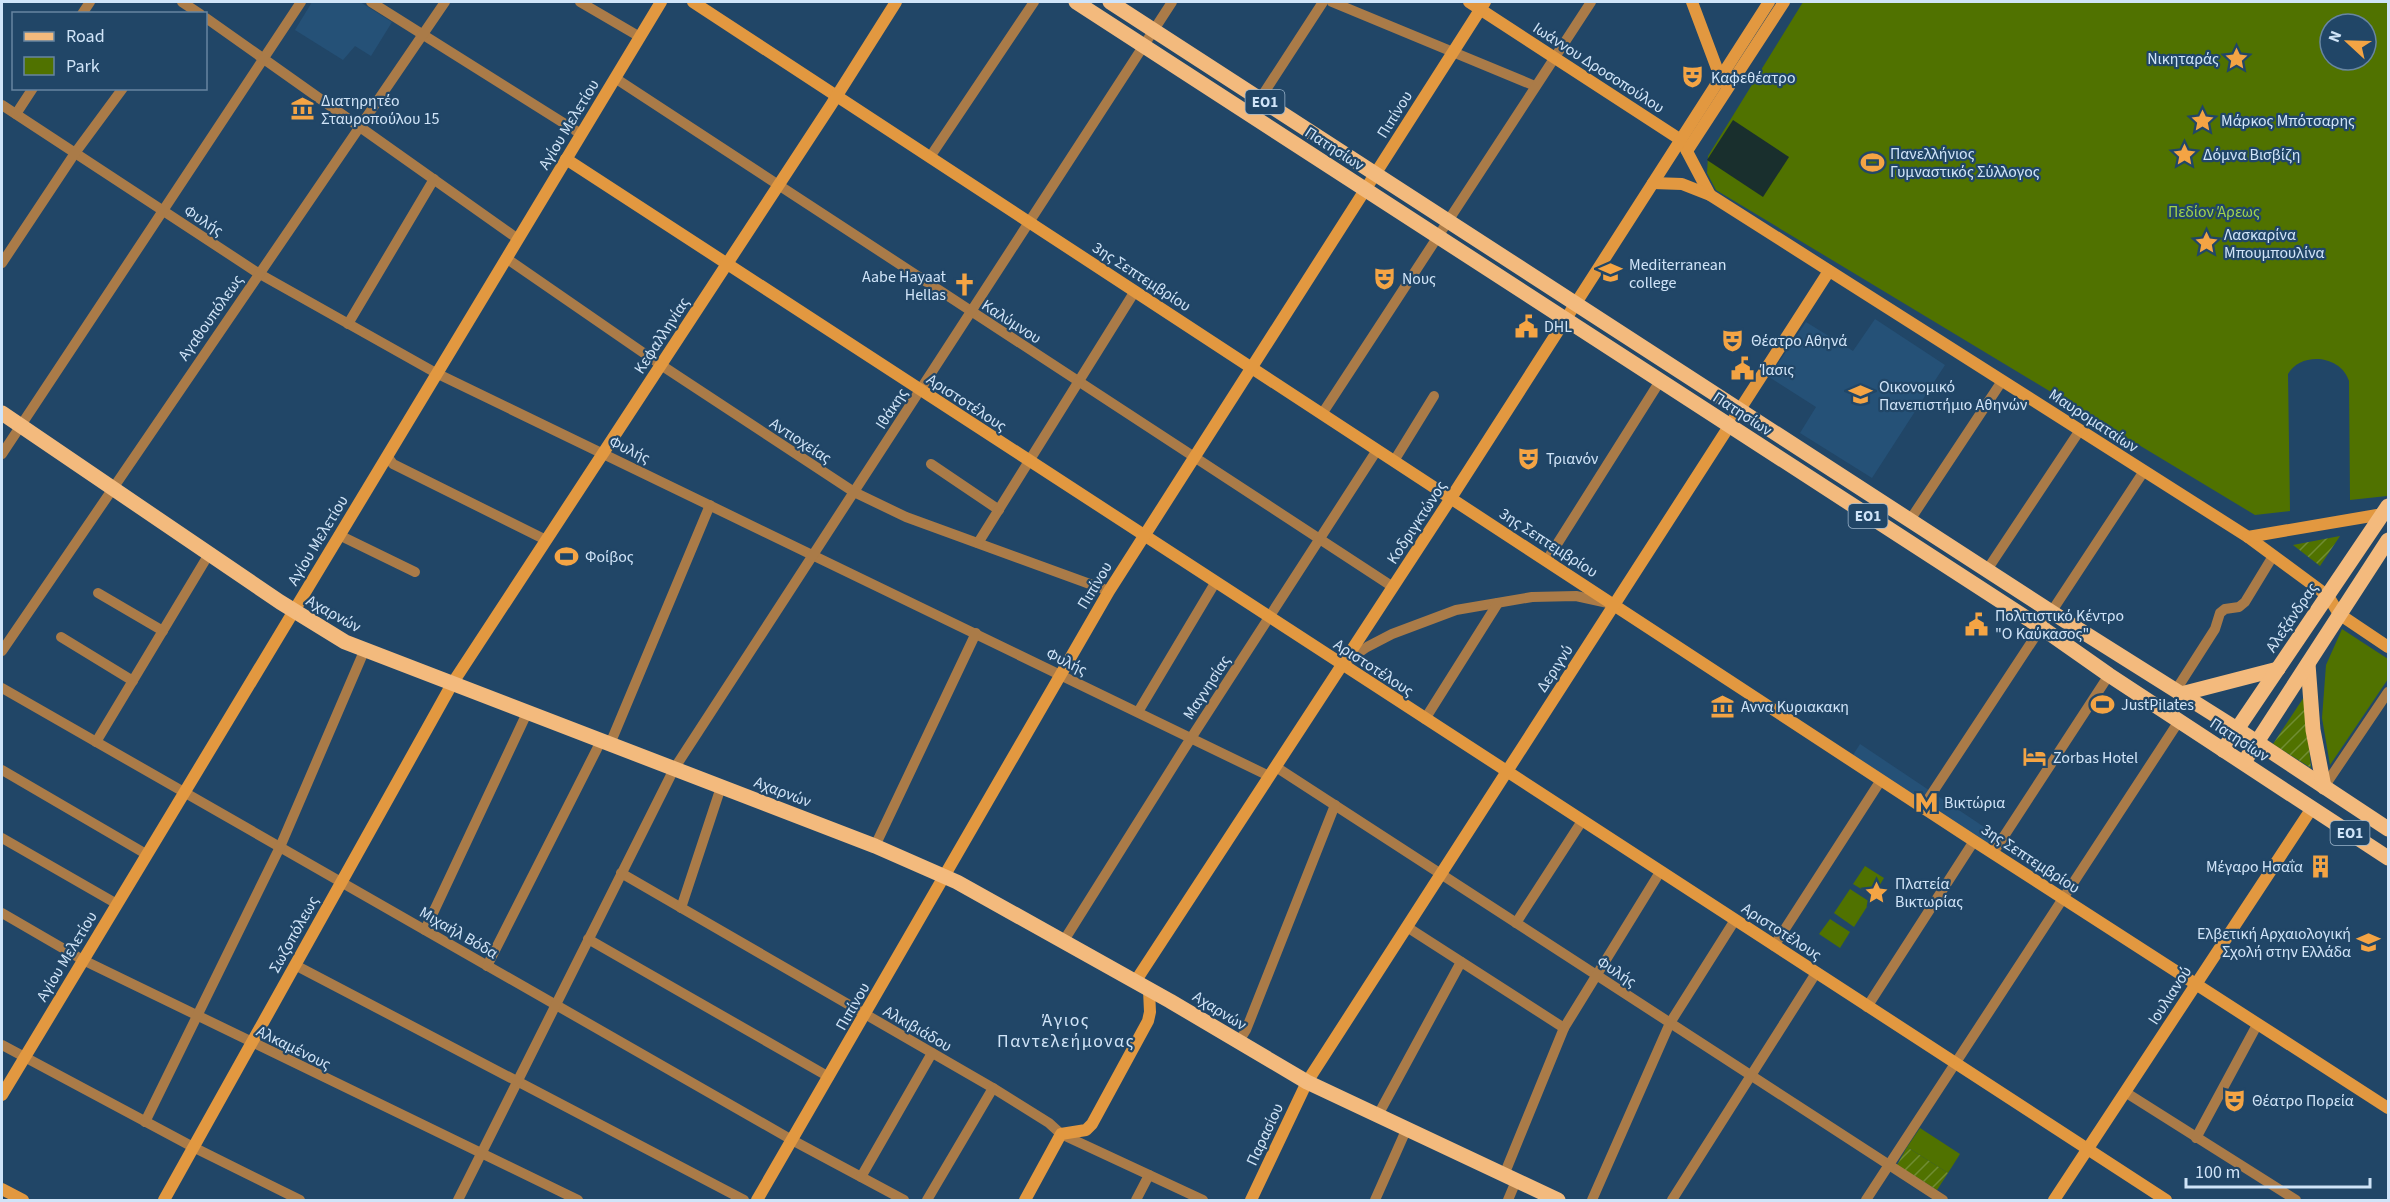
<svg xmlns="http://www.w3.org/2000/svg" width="2390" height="1202" viewBox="0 0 2390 1202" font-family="'Source Sans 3',sans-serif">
  <defs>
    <pattern id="garden-furrows" width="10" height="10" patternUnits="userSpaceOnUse" patternTransform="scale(1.5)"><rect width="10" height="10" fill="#507200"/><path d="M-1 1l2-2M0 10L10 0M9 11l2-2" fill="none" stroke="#708d33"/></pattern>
  </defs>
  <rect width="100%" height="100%" fill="#214667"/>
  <g fill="#255177">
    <path d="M 312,2 L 360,2 L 392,22 L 371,56 L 355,46 L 343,60 L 295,30 Z"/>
    <path d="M 1875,319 L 1945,365 L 1872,478 L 1800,433 L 1816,407 L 1769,377 L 1806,322 L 1853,351 Z"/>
    <path d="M 1860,744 L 2005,841 L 1993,860 L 1848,763 Z"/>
  </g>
  <g fill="#507200" fill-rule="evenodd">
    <path d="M 1803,2 L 2388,2 L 2387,496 L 2350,500 L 2349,381 C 2341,355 2301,351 2288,374 L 2290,511 L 2255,515 L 1716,190 L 1707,173 L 1708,156 ZM 2330,24 L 2366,24 L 2366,60 L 2330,60 Z"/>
    <path d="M 2342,629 L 2388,659 L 2388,679 L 2330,765 L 2322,718 L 2326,665 Z"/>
    <path d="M 1865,866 L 1884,878 L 1873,896 L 1853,884 Z"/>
    <path d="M 1850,889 L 1870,902 L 1854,927 L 1834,913 Z"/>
    <path d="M 1830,919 L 1850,932 L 1840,948 L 1819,934 Z"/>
    <path d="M 1920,1128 L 1960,1154 L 1948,1173 L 1907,1147 Z"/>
  </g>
  <g fill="url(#garden-furrows)">
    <path d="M 2340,536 L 2320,566 L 2293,545 Z"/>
    <path d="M 2304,697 L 2311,768 L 2273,744 Z"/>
    <path d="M 1907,1147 L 1948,1173 L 1937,1190 L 1897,1165 Z"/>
  </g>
  <path fill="#192f2d" d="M 1733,120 L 1789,157 L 1763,197 L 1707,160 Z"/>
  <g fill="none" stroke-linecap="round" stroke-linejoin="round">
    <g stroke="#aa7b48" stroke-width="10">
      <path d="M 182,2 L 200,14"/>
      <path d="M 371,2 L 581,134"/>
      <path d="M 580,2 L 640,37"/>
      <path d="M 1332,2 L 1535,86"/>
      <path d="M 82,14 L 90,2"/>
      <path d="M 206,18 L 518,239"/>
      <path d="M 615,78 L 1393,587"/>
      <path d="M 1260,99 L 1323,2"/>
      <path d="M 2,105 L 258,273 L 436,373 L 1269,776"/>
      <path d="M 16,114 L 33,88"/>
      <path d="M 930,157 L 1034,2"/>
      <path d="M 506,258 L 661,365 L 854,492 L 906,517 L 1109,591"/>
      <path d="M 2,263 L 75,153 L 123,88"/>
      <path d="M 348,324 L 434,179"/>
      <path d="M 1322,414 L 1591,2"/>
      <path d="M 2,454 L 301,2"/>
      <path d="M 387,456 L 393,464 L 546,540"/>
      <path d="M 1394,461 L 1434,396"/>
      <path d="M 931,464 L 999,510"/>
      <path d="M 1910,520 L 2002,381"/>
      <path d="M 339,535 L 415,572"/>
      <path d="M 978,543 L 1135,291"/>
      <path d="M 1547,560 L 1660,381"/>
      <path d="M 1987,570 L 2080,430"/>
      <path d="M 98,593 L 163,631"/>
      <path d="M 61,637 L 133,681"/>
      <path d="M 2,651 L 445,2"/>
      <path d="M 1344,663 L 1367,647 L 1392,634 L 1456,610 L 1532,597 L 1576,596 L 1608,603"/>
      <path d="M 2,688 L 792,1140 L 904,1200"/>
      <path d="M 2176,690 L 2215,629 L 2220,613 L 2225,609 L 2239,607 L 2245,602 L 2273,556"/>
      <path d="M 1138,712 L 1215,583"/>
      <path d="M 1425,719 L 1498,603"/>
      <path d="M 96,742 L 209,554"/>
      <path d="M 610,744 L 710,505"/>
      <path d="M 1276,767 L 1943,1200"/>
      <path d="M 2,770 L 146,854"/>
      <path d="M 2324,787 L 2388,692"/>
      <path d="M 1923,807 L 2144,471"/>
      <path d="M 2,838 L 117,904"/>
      <path d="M 875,846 L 976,633"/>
      <path d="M 1993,853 L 2109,675"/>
      <path d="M 621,873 L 993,1088 L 1049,1123 L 1061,1134 L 1203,1200"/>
      <path d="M 681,908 L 721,787"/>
      <path d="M 2,913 L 83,960 L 578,1200"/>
      <path d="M 1516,923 L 1582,821"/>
      <path d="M 1407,927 L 1564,1028"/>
      <path d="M 425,930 L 527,713"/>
      <path d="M 588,939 L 829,1077"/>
      <path d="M 1063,942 L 1184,749 L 1377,450"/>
      <path d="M 1774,946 L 1881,780"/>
      <path d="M 295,965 L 744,1200"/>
      <path d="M 487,966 L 601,741"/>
      <path d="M 1867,1007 L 1974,841"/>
      <path d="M 1238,1043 L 1246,1030 L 1335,805"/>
      <path d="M 2,1045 L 193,1147 L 300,1200"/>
      <path d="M 2125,1092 L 2296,1200"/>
      <path d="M 1378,1115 L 1461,962"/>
      <path d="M 145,1122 L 280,847 L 365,649"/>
      <path d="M 2196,1138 L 2257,1025"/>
      <path d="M 1504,1175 L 1564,1028 L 1660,872"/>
      <path d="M 861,1177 L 932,1053"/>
      <path d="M 458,1200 L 674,769 L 1172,2"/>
      <path d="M 927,1200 L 993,1088"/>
      <path d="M 1136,1200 L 1149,1175"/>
      <path d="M 1375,1200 L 1407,1128"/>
      <path d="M 1508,1200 L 1516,1181"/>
      <path d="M 1592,1200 L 1670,1023 L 1735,920"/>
      <path d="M 1672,1200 L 1816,973"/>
      <path d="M 1866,1200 L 2179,721"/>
    </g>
    <g stroke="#e29840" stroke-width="12">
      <path d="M 693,2 L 1974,841 L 2388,1108"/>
      <path d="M 1469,2 L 1681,140 L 1710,195"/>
      <path d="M 1692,2 L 1722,82"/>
      <path d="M 1687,151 L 1784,2"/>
      <path d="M 566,159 L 2166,1200"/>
      <path d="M 1653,183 L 1682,184 L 1710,195 L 2248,537 L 2328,596 L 2339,614 L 2388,647"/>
      <path d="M 2248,537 L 2383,514"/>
      <path d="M 1135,982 L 1451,498 L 1769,2"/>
      <path d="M 2,1095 L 661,2"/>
      <path d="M 2,1189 L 23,1200"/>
      <path d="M 164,1200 L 452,684 L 831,105 L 896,2"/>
      <path d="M 757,1200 L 1109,591 L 1485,2"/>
      <path d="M 1025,1200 L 1061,1134 L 1086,1130 L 1092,1124 L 1148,1021 L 1150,1012 L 1149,990"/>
      <path d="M 1251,1200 L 1307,1082 L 1829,271"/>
      <path d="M 2054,1200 L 2312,808"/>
    </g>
    <g stroke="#f3ba7d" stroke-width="15">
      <path d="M 1076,2 L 2042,628 L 2109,675 L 2388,858"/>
      <path d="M 1110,2 L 2067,622 L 2237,729 L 2388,829"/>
      <path d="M 2,413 L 280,602 L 345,642 L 875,846 L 957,882 L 1170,1001 L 1307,1082 L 1558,1200"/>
      <path d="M 2308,664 L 2313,730 L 2324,787"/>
      <path d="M 2181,694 L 2278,669"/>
      <path d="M 2223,750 L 2388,506"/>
      <path d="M 2244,762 L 2388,540"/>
    </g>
  </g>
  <defs>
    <symbol id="sight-bare" viewBox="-9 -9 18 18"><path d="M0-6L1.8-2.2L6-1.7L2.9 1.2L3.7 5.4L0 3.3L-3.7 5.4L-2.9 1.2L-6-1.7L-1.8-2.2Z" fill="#f4a444" stroke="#214667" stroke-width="2.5" paint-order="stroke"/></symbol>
    <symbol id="theatre-bare" viewBox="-9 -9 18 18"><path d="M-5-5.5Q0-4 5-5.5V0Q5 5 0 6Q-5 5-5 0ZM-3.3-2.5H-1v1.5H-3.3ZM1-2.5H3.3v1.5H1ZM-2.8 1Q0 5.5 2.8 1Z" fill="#f4a444" stroke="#214667" stroke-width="2.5" paint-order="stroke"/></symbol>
    <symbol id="museum-bare" viewBox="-9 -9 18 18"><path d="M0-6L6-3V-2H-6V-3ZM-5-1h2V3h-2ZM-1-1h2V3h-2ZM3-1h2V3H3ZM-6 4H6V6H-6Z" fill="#f4a444" stroke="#214667" stroke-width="2.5" paint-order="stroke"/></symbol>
    <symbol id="stadium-bare" viewBox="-9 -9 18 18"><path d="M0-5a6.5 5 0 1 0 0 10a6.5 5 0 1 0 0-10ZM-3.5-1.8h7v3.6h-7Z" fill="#f4a444" stroke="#214667" stroke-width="2.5" paint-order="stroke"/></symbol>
    <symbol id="university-bare" viewBox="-9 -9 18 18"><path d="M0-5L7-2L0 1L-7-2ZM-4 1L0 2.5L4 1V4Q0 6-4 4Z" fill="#f4a444" stroke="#214667" stroke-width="2.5" paint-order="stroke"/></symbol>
    <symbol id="church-bare" viewBox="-9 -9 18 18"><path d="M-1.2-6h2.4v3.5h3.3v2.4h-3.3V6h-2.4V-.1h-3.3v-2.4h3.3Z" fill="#f4a444" stroke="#214667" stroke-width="2.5" paint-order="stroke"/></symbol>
    <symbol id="civic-bare" viewBox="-9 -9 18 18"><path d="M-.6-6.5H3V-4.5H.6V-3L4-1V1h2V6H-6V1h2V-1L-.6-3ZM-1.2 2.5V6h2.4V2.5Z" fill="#f4a444" stroke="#214667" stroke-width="2.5" paint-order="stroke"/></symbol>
    <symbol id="hotel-bare" viewBox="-9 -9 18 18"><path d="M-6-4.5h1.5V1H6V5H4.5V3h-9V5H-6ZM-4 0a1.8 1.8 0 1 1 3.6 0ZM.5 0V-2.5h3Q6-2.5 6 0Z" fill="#f4a444" stroke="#214667" stroke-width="2.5" paint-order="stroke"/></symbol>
    <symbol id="metro-bare" viewBox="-9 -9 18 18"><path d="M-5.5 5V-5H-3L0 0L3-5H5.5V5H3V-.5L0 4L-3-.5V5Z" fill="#f4a444" stroke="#214667" stroke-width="2.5" paint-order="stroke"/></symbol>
    <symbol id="building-bare" viewBox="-9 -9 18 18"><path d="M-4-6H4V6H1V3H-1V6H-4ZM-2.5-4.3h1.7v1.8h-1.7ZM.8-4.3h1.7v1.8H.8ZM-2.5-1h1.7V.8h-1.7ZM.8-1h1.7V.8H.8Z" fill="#f4a444" stroke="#214667" stroke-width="2.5" paint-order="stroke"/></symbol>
  </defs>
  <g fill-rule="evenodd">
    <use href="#sight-bare" x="2220" y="42" width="33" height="33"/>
    <use href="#theatre-bare" x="1676" y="60" width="33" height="33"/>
    <use href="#museum-bare" x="286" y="92" width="33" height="33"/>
    <use href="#sight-bare" x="2186" y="104" width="33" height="33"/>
    <use href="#sight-bare" x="2168" y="138" width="33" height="33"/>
    <use href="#stadium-bare" x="1856" y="146" width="33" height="33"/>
    <use href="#sight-bare" x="2190" y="226" width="33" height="33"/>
    <use href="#university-bare" x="1594" y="256" width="33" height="33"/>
    <use href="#theatre-bare" x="1368" y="262" width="33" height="33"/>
    <use href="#church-bare" x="948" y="268" width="33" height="33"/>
    <use href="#civic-bare" x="1510" y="310" width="33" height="33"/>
    <use href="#theatre-bare" x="1716" y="324" width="33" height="33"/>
    <use href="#civic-bare" x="1726" y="352" width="33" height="33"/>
    <use href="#university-bare" x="1844" y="378" width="33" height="33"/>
    <use href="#theatre-bare" x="1512" y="442" width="33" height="33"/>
    <use href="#stadium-bare" x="550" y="540" width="33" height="33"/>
    <use href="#civic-bare" x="1960" y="608" width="33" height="33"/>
    <use href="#stadium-bare" x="2086" y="688" width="33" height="33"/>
    <use href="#museum-bare" x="1706" y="690" width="33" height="33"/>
    <use href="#hotel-bare" x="2018" y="740" width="33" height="33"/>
    <use href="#metro-bare" x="1910" y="786" width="33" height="33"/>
    <use href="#building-bare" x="2304" y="850" width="33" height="33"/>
    <use href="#sight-bare" x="1860" y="876" width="33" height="33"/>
    <use href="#university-bare" x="2352" y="926" width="33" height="33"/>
    <use href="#theatre-bare" x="2218" y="1084" width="33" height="33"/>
  </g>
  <g text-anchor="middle" stroke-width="4.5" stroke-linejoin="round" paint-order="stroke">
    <g fill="#214667" stroke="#9cb5cc" stroke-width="1.5">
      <rect x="1245.5" y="90" width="39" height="24" rx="4.5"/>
      <rect x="1848.5" y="504" width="39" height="24" rx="4.5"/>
      <rect x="2330.5" y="821" width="39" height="24" rx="4.5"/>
    </g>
    <g font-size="15" font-weight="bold" fill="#d0e4f8">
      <text x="1265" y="107">ΕΟ1</text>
      <text x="1868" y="521">ΕΟ1</text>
      <text x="2350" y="838">ΕΟ1</text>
    </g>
    <g font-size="16" fill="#d0e4f8" stroke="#214667" text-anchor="start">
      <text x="2219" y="64" text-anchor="end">Νικηταράς</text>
      <text x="1711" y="83">Καφεθέατρο</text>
      <text x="321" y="106">Διατηρητέο<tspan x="321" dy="18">Σταυροπούλου 15</tspan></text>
      <text x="2221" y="126">Μάρκος Μπότσαρης</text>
      <text x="1890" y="159">Πανελλήνιος<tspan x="1890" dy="18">Γυμναστικός Σύλλογος</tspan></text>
      <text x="2203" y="160">Δόμνα Βισβίζη</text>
      <text x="2224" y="240">Λασκαρίνα<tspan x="2224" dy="18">Μπουμπουλίνα</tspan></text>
      <text x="1629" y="270">Mediterranean<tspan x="1629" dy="18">college</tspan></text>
      <text x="946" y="282" text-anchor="end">Aabe Hayaat<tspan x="946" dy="18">Hellas</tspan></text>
      <text x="1402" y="284">Νους</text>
      <text x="1544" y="332">DHL</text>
      <text x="1751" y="346">Θέατρο Αθηνά</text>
      <text x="1760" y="375">Ίασις</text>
      <text x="1879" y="392">Οικονομικό<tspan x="1879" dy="18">Πανεπιστήμιο Αθηνών</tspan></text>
      <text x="1546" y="464">Τριανόν</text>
      <text x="585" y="562">Φοίβος</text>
      <text x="1995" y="621">Πολιτιστικό Κέντρο<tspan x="1995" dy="18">"Ο Καύκασος"</tspan></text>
      <text x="2121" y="710">JustPilates</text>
      <text x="1741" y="712">Αννα Κυριακακη</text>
      <text x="2053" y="763">Zorbas Hotel</text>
      <text x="1944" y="808">Βικτώρια</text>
      <text x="2303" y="872" text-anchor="end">Μέγαρο Ησαΐα</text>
      <text x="1895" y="889">Πλατεία<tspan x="1895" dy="18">Βικτωρίας</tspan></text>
      <text x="2351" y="939" text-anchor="end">Ελβετική Αρχαιολογική<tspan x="2351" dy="18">Σχολή στην Ελλάδα</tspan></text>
      <text x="2252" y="1106">Θέατρο Πορεία</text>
    </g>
    <g font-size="16" fill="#d0e4f8" stroke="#214667">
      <text transform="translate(1599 67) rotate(33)" y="6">Ιωάννου Δροσοπούλου</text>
      <text transform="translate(1394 114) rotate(-58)" y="6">Πιπίνου</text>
      <text transform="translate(568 124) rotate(-59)" y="6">Αγίου Μελετίου</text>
      <text transform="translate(1335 148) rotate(33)" y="6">Πατησίων</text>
      <text transform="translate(204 220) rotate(33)" y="6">Φυλής</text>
      <text transform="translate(1142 276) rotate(33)" y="6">3ης Σεπτεμβρίου</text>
      <text transform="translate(210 317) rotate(-55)" y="6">Αγαθουπόλεως</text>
      <text transform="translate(1012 321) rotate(33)" y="6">Καλύμνου</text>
      <text transform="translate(661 335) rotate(-57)" y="6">Κεφαλληνίας</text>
      <text transform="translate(967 402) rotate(33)" y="6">Αριστοτέλους</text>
      <text transform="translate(891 408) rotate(-57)" y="6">Ιθάκης</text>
      <text transform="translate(1743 413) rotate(33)" y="6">Πατησίων</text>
      <text transform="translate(2094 420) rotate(33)" y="6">Μαυροματαίων</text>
      <text transform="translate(801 440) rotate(33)" y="6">Αντιοχείας</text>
      <text transform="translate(630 449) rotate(26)" y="6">Φυλής</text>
      <text transform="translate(1416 522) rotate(-57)" y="6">Κοδριγκτώνος</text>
      <text transform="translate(317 540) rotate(-59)" y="6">Αγίου Μελετίου</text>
      <text transform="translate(1549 542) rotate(33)" y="6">3ης Σεπτεμβρίου</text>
      <text transform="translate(1094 585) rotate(-59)" y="6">Πιπίνου</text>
      <text transform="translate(334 613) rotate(29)" y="6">Αχαρνών</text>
      <text transform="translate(2291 617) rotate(-56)" y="6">Αλεξάνδρας</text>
      <text transform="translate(1067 661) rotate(26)" y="6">Φυλής</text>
      <text transform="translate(1374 667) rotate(33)" y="6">Αριστοτέλους</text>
      <text transform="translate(1554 668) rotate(-57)" y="6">Δεριγνύ</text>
      <text transform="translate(1206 687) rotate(-57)" y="6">Μαγνησίας</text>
      <text transform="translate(2240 739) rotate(33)" y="6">Πατησίων</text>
      <text transform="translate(783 791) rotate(21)" y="6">Αχαρνών</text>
      <text transform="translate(2031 858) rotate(33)" y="6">3ης Σεπτεμβρίου</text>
      <text transform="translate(1782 931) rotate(33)" y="6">Αριστοτέλους</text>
      <text transform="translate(459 932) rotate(30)" y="6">Μιχαήλ Βόδα</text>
      <text transform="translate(293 934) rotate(-61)" y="6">Σωζοπόλεως</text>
      <text transform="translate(66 956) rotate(-59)" y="6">Αγίου Μελετίου</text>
      <text transform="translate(1617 971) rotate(33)" y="6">Φυλής</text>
      <text transform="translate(2169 995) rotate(-57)" y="6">Ιουλιανού</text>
      <text transform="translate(852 1006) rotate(-60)" y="6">Πιπίνου</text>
      <text transform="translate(1220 1010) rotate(32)" y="6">Αχαρνών</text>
      <text transform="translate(918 1028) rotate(30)" y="6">Αλκιβιάδου</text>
      <text transform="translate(294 1047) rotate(26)" y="6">Αλκαμένους</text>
      <text transform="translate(1264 1134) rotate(-65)" y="6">Παρασίου</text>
    </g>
    <g font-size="16" fill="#a0d14d" stroke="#214667">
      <text x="2214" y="217">Πεδίον Άρεως</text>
    </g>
    <g font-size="18" letter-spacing="1.5" fill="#d0e4f8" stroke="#214667">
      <text x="1066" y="1026">Άγιος<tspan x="1066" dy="21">Παντελεήμονας</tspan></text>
    </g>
  </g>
  <rect width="2390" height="1202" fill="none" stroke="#d0e4f8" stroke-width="6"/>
  <rect x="12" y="12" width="195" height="78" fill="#214667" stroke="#6785a1" stroke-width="1.5"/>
  <rect x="24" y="32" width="30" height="9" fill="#f3ba7d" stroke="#6785a1" stroke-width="1.5"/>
  <text x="66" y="42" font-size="18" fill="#d0e4f8">Road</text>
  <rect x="24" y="57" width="30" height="18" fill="#507200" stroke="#6785a1" stroke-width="1.5"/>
  <text x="66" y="72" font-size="18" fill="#d0e4f8">Park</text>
  <g transform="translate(2348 42) rotate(292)"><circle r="28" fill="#214667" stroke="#6785a1" stroke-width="1.5"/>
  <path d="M0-4.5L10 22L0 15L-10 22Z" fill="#f4a444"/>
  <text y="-9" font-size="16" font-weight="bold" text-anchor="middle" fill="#d0e4f8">N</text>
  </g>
  <path d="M2186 1178v9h184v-9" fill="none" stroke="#d0e4f8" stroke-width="3"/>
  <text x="2195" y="1178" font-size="18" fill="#d0e4f8" stroke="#214667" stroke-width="4.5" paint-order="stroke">100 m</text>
</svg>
